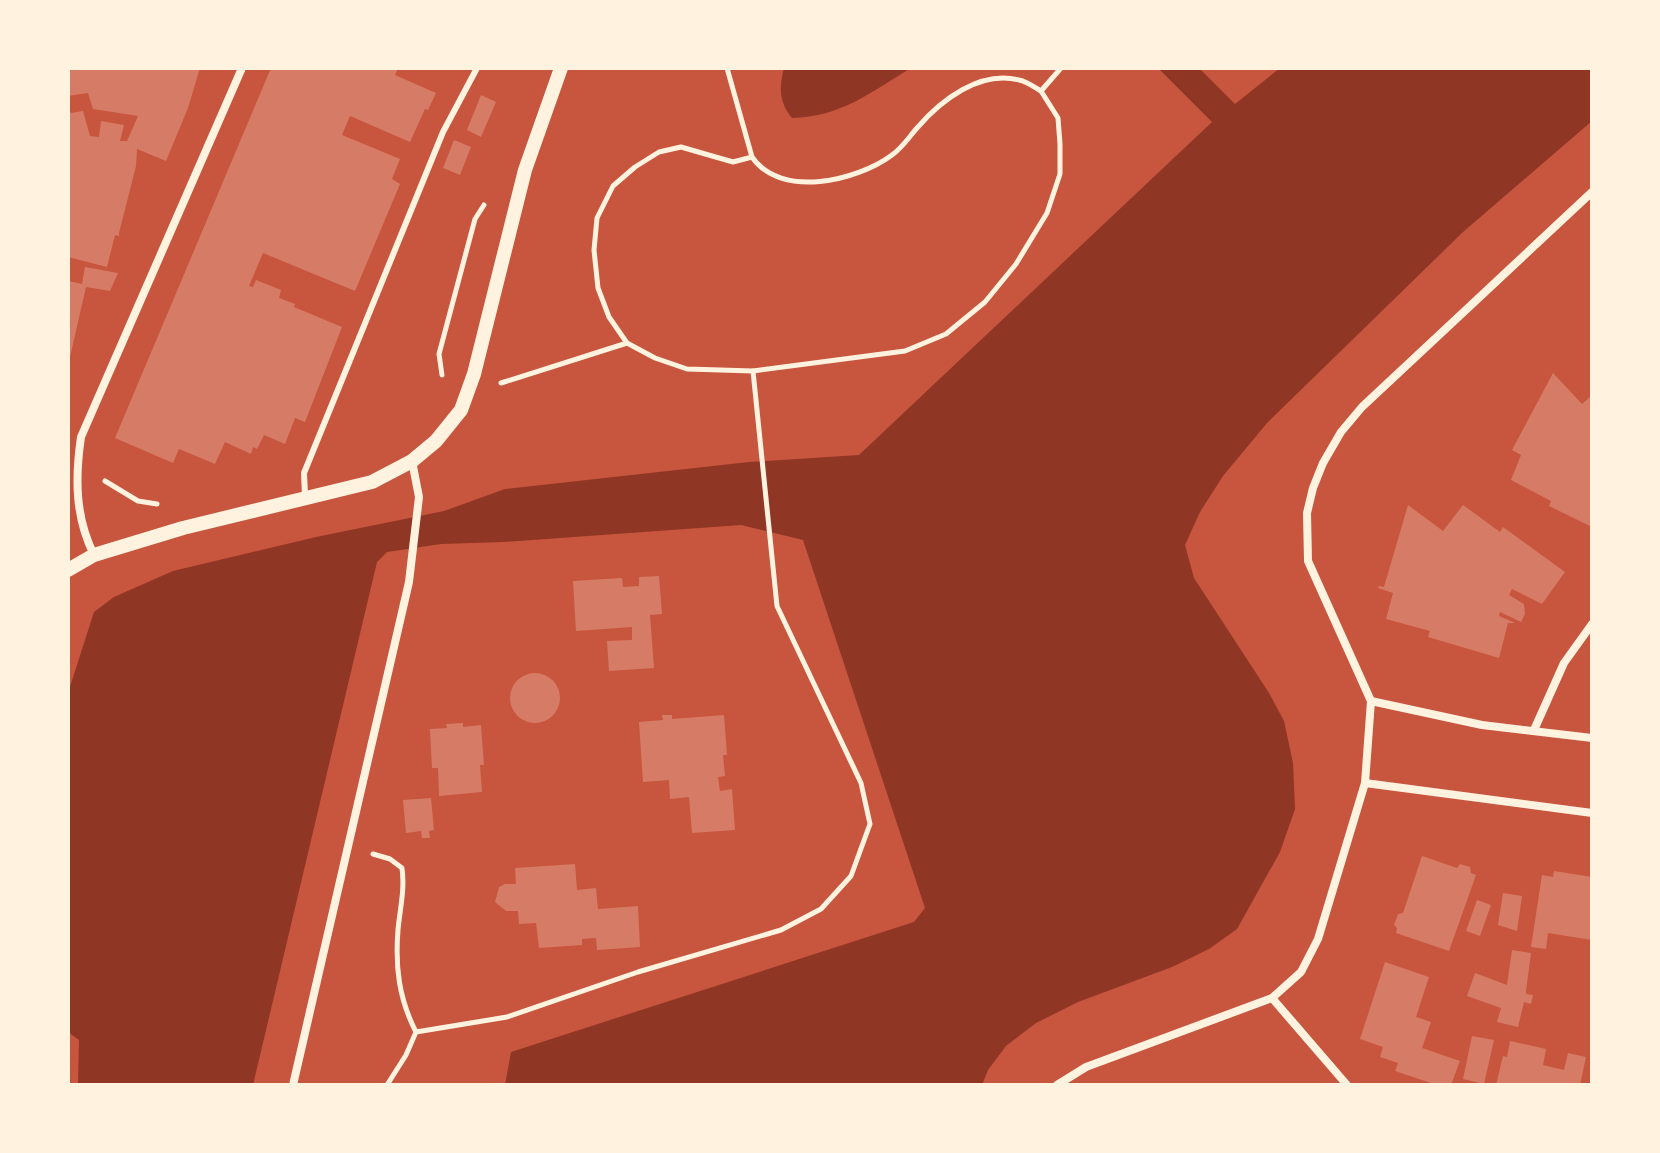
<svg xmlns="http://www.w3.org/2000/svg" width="1660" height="1153" viewBox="0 0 1660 1153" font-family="Lato,sans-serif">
  <rect width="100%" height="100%" fill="#c8553d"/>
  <g fill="#8f3625">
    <path d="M 784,68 L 911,68 C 871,92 841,117 792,118 C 779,102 779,88 784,68 Z"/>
    <path d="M 1158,68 L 1199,68 L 1235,104 L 1280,68 L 1592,68 L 1592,121 L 1463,232 L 1267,423 L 1223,476 L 1200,512 L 1185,545 L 1194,578 L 1269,693 L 1284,721 L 1293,763 L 1295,809 L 1280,852 L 1237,929 L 1209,949 L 1172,967 L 1078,1002 L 1036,1023 L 1006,1046 L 988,1070 L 982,1085 L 505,1085 L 511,1052 L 914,922 L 925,908 L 803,540 L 741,525 L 503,542 L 441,544 L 387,552 L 377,562 L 253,1085 L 78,1085 L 79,1040 L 68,1032 L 68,693 L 94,612 L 114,597 L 173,571 L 316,537 L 444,511 L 505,489 L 749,462 L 859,455 L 1212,122 Z"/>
  </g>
  <g fill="#d67c66">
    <path d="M 68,68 L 200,68 L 188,108 L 166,161 L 137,149 L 136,166 L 119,233 L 119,236 L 115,235 L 107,267 L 68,257 L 68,107 L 71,113 L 83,111 L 90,136 L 99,137 L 101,121 L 124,125 L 120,141 L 127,141 L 138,116 L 93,109 L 88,93 L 68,96 Z"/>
    <path d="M 271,68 L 398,68 L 395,75 L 436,93 L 428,110 L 425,109 L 410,142 L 350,116 L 342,135 L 400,159 L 392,179 L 400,184 L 355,291 L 263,253 L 249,286 L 253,287 L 256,280 L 281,290 L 279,298 L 295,304 L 294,307 L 342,327 L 305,422 L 295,418 L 285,444 L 264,435 L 257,449 L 253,447 L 251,454 L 225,442 L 215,464 L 179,449 L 173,463 L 115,438 Z"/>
    <path d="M 481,95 L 496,102 L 481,137 L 467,130 Z"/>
    <path d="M 454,140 L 471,147 L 460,175 L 443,168 Z"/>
    <path d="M 85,267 L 118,273 L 110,291 L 86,287 L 68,366 L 68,281 L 82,284 Z"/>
    <path d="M 1553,373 L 1582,404 L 1592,395 L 1592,527 L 1549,506 L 1551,501 L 1511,480 L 1521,455 L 1512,450 Z"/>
    <path d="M 1408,505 L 1443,531 L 1463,505 L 1500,532 L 1503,527 L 1565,572 L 1542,604 L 1512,589 L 1509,595 L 1524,604 L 1525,614 L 1521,622 L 1500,612 L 1499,616 L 1515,623 L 1508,623 L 1499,658 L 1428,637 L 1430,631 L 1386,619 L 1393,593 L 1378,588 L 1379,586 L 1384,587 Z"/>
    <path d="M 659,576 L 662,614 L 650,615 L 654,668 L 609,671 L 607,641 L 632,640 L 632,627 L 576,631 L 573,581 L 622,578 L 623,587 L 639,586 L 639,577 Z"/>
    <circle cx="535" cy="698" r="25"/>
    <path d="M 662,715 L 672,715 L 672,719 L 724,715 L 727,755 L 723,755 L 725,776 L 718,777 L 720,791 L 732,789 L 735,830 L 692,833 L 689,797 L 670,799 L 669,780 L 643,782 L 639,722 L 663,720 Z"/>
    <path d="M 463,723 L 463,727 L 481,725 L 484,765 L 480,765 L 482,792 L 439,796 L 438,768 L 432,768 L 430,729 L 447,728 L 446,724 Z"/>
    <path d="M 431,798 L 434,830 L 429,831 L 430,838 L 422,838 L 421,831 L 406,833 L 403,800 Z"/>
    <path d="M 1422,856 L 1457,868 L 1460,864 L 1470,867 L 1471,873 L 1476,875 L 1449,951 L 1396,933 L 1397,928 L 1394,925 L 1398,914 L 1403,913 Z"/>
    <path d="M 575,864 L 577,890 L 596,888 L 598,909 L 638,906 L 640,947 L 597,950 L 596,938 L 582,939 L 582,945 L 539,948 L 536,923 L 519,924 L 518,911 L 506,911 L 495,902 L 499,887 L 505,884 L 516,884 L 515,868 Z"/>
    <path d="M 1554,871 L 1592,877 L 1592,940 L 1548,933 L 1546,949 L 1531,947 L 1542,875 L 1553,877 Z"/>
    <path d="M 1503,893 L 1522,896 L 1517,931 L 1498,925 Z"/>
    <path d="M 1477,900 L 1491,905 L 1480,936 L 1466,931 Z"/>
    <path d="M 1512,950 L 1531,953 L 1526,991 L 1526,994 L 1533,995 L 1531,1004 L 1524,1002 L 1518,1027 L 1497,1022 L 1501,1008 L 1467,996 L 1475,973 L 1507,985 Z"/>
    <path d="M 1385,962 L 1429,977 L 1416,1017 L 1431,1022 L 1422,1048 L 1460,1061 L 1451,1085 L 1437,1085 L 1395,1071 L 1398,1063 L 1380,1057 L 1383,1047 L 1360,1039 Z"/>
    <path d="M 1472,1036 L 1494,1040 L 1484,1084 L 1463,1079 Z"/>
    <path d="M 1510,1041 L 1546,1049 L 1543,1065 L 1564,1070 L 1568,1053 L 1586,1057 L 1580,1085 L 1496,1085 L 1503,1056 L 1507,1057 Z"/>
  </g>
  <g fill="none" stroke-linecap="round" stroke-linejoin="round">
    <g stroke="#fff3e0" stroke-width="5">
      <path d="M 727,68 L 752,157 C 781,199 857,181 892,155 C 903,147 909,137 917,128 C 941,100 980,70 1019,80 C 1026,81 1034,87 1041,91"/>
      <path d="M 627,343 L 609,317 L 598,288 L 594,250 L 597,218 L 613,186 L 635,167 L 659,152 L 681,147 L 733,162 L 752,157"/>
      <path d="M 442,375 L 439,354 L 475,219 L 484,205"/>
      <path d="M 501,383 L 627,343 L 655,358 L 687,369 L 753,371 L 905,351 L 946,334 L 985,302 L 1016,264 L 1047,213 L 1060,174 L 1060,144 L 1058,118 L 1041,91 L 1061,68"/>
      <path d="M 105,481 L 138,501 L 157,504"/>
      <path d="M 373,854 L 390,859 L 402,868 C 405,890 400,908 398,930 C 395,967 399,999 416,1032 L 406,1055 L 387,1085"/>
      <path d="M 416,1032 L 507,1017 L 638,972 L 781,930 L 821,909 L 851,876 L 870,824 L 861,783 L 777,606 L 753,371"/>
    </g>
    <path stroke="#fff3e0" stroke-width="6" d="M 305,496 L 304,473 L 443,132 L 477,68"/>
    <g stroke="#fff3e0" stroke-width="8">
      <path d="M 94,555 C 75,517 75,478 81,437 L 242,68"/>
      <path d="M 1371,701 L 1482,725 L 1592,738"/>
      <path d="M 1534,730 L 1564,663 L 1592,624"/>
      <path d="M 1365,783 L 1592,813"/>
      <path d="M 1272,998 L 1347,1085"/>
      <path d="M 293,1085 L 409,582 L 419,497 L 412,461"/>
      <path d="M 1057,1085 L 1086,1067 L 1272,998 L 1301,972 L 1318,939 L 1365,783 L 1371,701 L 1308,561 L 1307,513 L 1313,488 L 1323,463 L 1341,432 L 1362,407 L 1592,192"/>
    </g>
    <path stroke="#fff3e0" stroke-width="14" d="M 68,570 L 94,555 L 183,528 L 372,482 L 412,461 L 436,441 L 461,410 L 474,374 L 525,170 L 561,68"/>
  </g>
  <rect width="1660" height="1153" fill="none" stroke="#fff3e0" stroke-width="140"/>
</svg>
